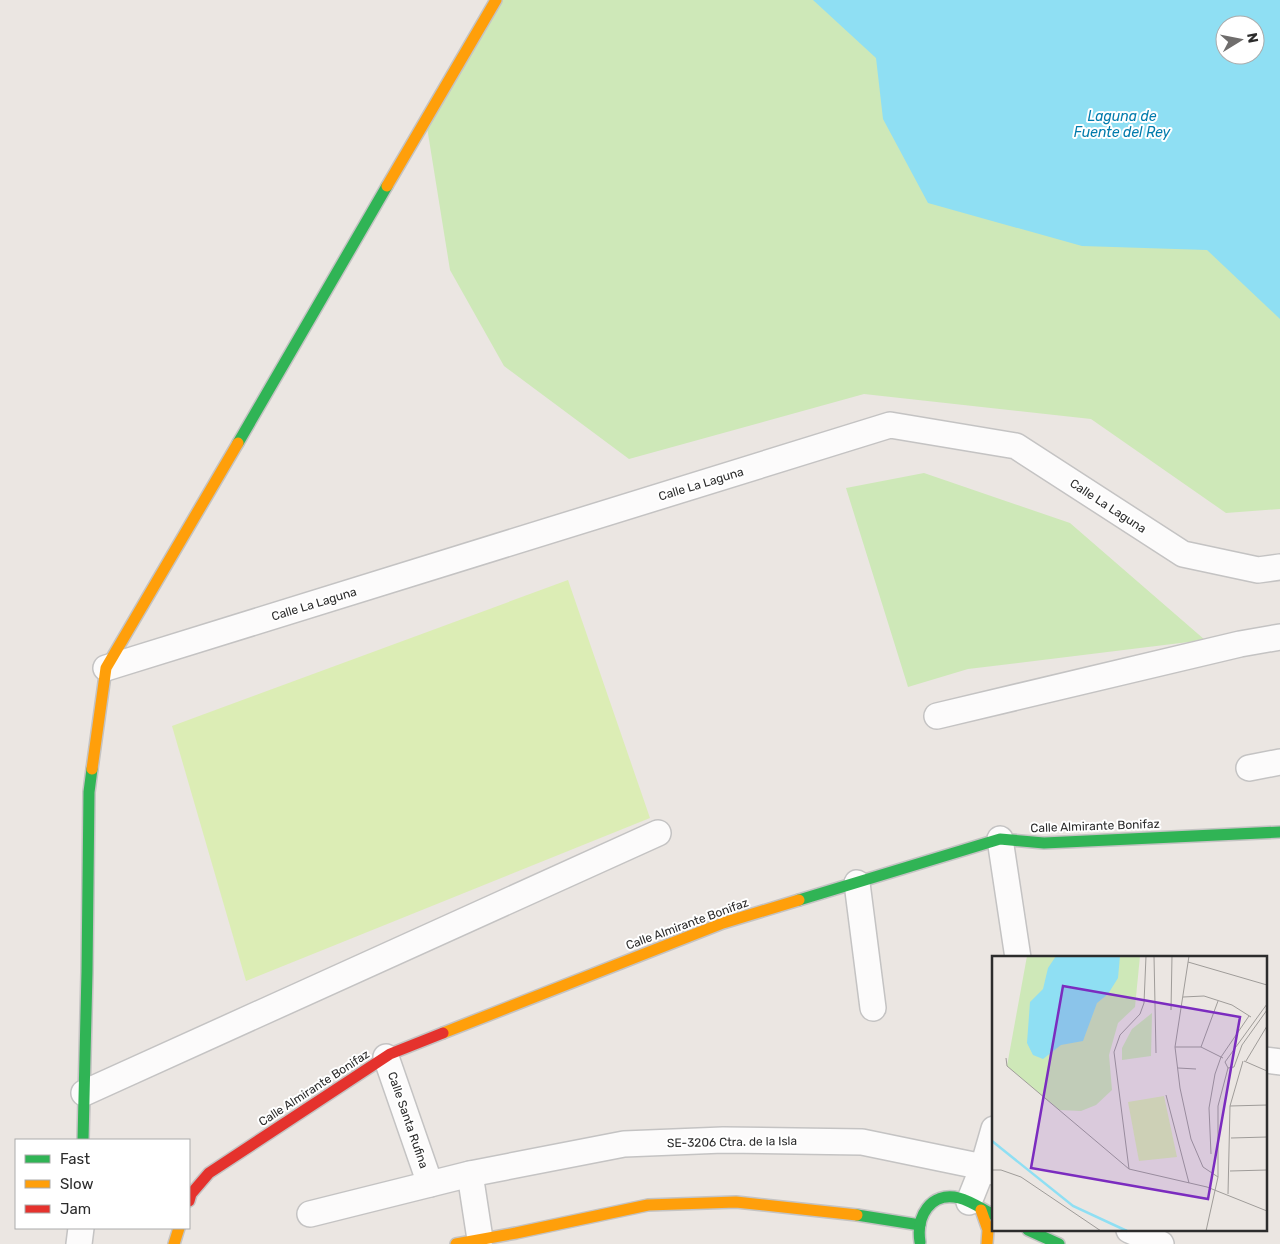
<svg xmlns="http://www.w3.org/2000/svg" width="1280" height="1244" viewBox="0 0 1280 1244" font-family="Rubik,sans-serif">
  <rect width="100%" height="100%" fill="#ebe6e2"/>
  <g fill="#cee8b8" fill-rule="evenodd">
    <path d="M 496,0 L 1280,0 L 1280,509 L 1226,513 L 1091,419 L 864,394 L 629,459 L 504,366 L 450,270 L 426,121 ZM 1225,25 L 1255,25 L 1255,55 L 1225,55 Z"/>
    <path d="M 924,473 L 1070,523 L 1205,640 L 968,669 L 908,687 L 846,488 Z"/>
  </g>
  <path fill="#dcedb5" d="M 568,580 L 650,818 L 246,981 L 172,726 Z"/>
  <path fill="#8fdff3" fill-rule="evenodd" d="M 813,0 L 1280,0 L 1280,319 L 1207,250 L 1082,246 L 928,203 L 883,119 L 876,58 ZM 1225,25 L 1255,25 L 1255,55 L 1225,55 Z"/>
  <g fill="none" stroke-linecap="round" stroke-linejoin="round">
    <defs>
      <g id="street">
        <path d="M 106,668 L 890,425 L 1016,446 L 1183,554 L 1258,570 L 1280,567"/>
        <path d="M 937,716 L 1240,644 L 1280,637"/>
        <path d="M 1249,768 L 1280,762"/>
        <path d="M 1000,839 L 1018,958"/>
        <path d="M 857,883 L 873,1008"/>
        <path d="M 386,1057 L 430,1184"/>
        <path d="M 1266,1060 L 1280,1062"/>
        <path d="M 84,1093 L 658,833"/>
        <path d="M 470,1174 L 480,1239"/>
        <path d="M 969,1202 L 983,1167 L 994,1129"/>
        <path d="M 310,1214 L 470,1174 L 624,1144 L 723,1140 L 862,1142 L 983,1167 L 994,1172"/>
        <path d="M 1129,1230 L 1161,1244"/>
        <path d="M 79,1244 L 81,1228"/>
      </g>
      <g id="fast">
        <path d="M 238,443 L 387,186"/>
        <path d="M 799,900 L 1000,839 L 1044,843 L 1280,832"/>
        <path d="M 83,1140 L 87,972 L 89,792 L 92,769"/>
        <path d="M 857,1215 L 920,1225"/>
        <path d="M 1028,1230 L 1059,1244"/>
        <path d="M 920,1242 C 916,1217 930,1191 959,1198 C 971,1201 982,1209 994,1215"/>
      </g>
      <g id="slow">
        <path d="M 387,186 L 496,0"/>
        <path d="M 92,769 L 106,668 L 238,443"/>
        <path d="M 443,1033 L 723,923 L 799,900"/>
        <path d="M 981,1210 L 988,1230 L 987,1244"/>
        <path d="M 174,1244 L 179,1228"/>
        <path d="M 456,1244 L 516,1233 L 648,1205 L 736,1202 L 857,1215"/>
      </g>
      <path id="jam" d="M 189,1201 L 191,1194 L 209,1173 L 390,1054 L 443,1033"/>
    </defs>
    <use href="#street" stroke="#c4c3c3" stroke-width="28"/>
    <use href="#fast" stroke="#c4c3c3" stroke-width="14"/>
    <use href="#slow" stroke="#c4c3c3" stroke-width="14"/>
    <use href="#jam" stroke="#c4c3c3" stroke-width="14"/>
    <use href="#street" stroke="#fcfbfb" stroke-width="25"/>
    <use href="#fast" stroke="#30b455" stroke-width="11"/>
    <use href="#slow" stroke="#ff9f0a" stroke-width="11"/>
    <use href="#jam" stroke="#e5322d" stroke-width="11"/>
  </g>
  <g text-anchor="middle" stroke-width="4" stroke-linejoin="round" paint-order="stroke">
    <g font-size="12" fill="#2c2c2c" stroke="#fff">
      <text transform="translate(701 484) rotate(-17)" y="4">Calle La Laguna</text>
      <text transform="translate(1108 506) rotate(33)" y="4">Calle La Laguna</text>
      <text transform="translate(314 604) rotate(-17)" y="4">Calle La Laguna</text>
      <text transform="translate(1095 826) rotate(-2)" y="4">Calle Almirante Bonifaz</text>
      <text transform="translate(687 924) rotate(-20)" y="4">Calle Almirante Bonifaz</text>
      <text transform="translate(314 1088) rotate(-33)" y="4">Calle Almirante Bonifaz</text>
      <text transform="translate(408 1120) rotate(71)" y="4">Calle Santa Rufina</text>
      <text transform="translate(732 1142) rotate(-1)" y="4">SE-3206 Ctra. de la Isla</text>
    </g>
    <g font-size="14" font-style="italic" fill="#007bac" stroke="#fff">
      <text x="1122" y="121">Laguna de<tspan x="1122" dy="16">Fuente del Rey</tspan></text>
    </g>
  </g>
  <g transform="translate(992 956)">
    <rect width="275" height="275" fill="#ebe6e2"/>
    <path d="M 35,0 L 148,0 L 143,51 L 126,67 L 117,99 L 120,134 L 104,149 L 89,155 L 67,154 L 15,110 ZM 160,57 L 159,100 L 130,104 L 130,92 L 140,73 Z" fill="#cee8b8"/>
    <path d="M 172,140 L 185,201 L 147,205 L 136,146 Z" fill="#dcedb5"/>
    <path d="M 64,0 L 128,0 L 126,22 L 116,38 L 105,47 L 91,85 L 69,89 L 51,103 L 41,99 L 35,87 L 38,46 L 51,33 L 56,12 Z" fill="#8fdff3"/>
    <path fill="none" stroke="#8fdff3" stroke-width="2.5" d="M 0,185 L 81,250 L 135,275"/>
    <path fill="none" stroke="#9f9c99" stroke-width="1" d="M 162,0 L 164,97M 197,0 L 183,91 L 188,132 L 199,183 L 211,211 L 226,221M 196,6 L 275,29M 191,41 L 212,40 L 240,49 L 259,61M 179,54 L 180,0M 183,91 L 209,91 L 231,102M 209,91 L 226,45M 14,102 L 15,110 L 137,213 L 215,231 L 275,255M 252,105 L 275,115M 254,105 L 275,70M 186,112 L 204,113M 236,112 L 242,111 L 250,89 L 275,54M 174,139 L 197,227M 238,150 L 275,149M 239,182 L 275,181M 219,198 L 217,152 L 223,118 L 229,101 L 257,60M 137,213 L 122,96 L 128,79 L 148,58 L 152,47 L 154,0M 0,214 L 9,214 L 29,221 L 109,275M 238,215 L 275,214M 236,238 L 238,150 L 251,105M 214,275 L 226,221 L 226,150 L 236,112 L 233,106 L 275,48"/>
    <path fill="#7b2cbf" fill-opacity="0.15" stroke="#7b2cbf" stroke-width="2.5" d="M 71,30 L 248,61 L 216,243 L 39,212 Z"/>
    <rect width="275" height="275" fill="none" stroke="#2c2c2c" stroke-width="2.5"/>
  </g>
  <rect x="15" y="1139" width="175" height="90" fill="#ffffff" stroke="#ababab"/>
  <rect x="25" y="1155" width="25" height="8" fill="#30b455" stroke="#ababab"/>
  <text x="60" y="1164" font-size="15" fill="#2c2c2c">Fast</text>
  <rect x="25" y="1180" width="25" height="8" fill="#ff9f0a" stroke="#ababab"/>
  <text x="60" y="1189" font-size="15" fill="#2c2c2c">Slow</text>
  <rect x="25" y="1205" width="25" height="8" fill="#e5322d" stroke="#ababab"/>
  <text x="60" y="1214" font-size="15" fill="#2c2c2c">Jam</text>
  <g transform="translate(1240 40) rotate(80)"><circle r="24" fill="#ffffff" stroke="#ababab"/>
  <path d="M0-4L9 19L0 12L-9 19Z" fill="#6f6d6c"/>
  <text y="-8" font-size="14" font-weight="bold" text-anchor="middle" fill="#2c2c2c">N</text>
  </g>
</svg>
